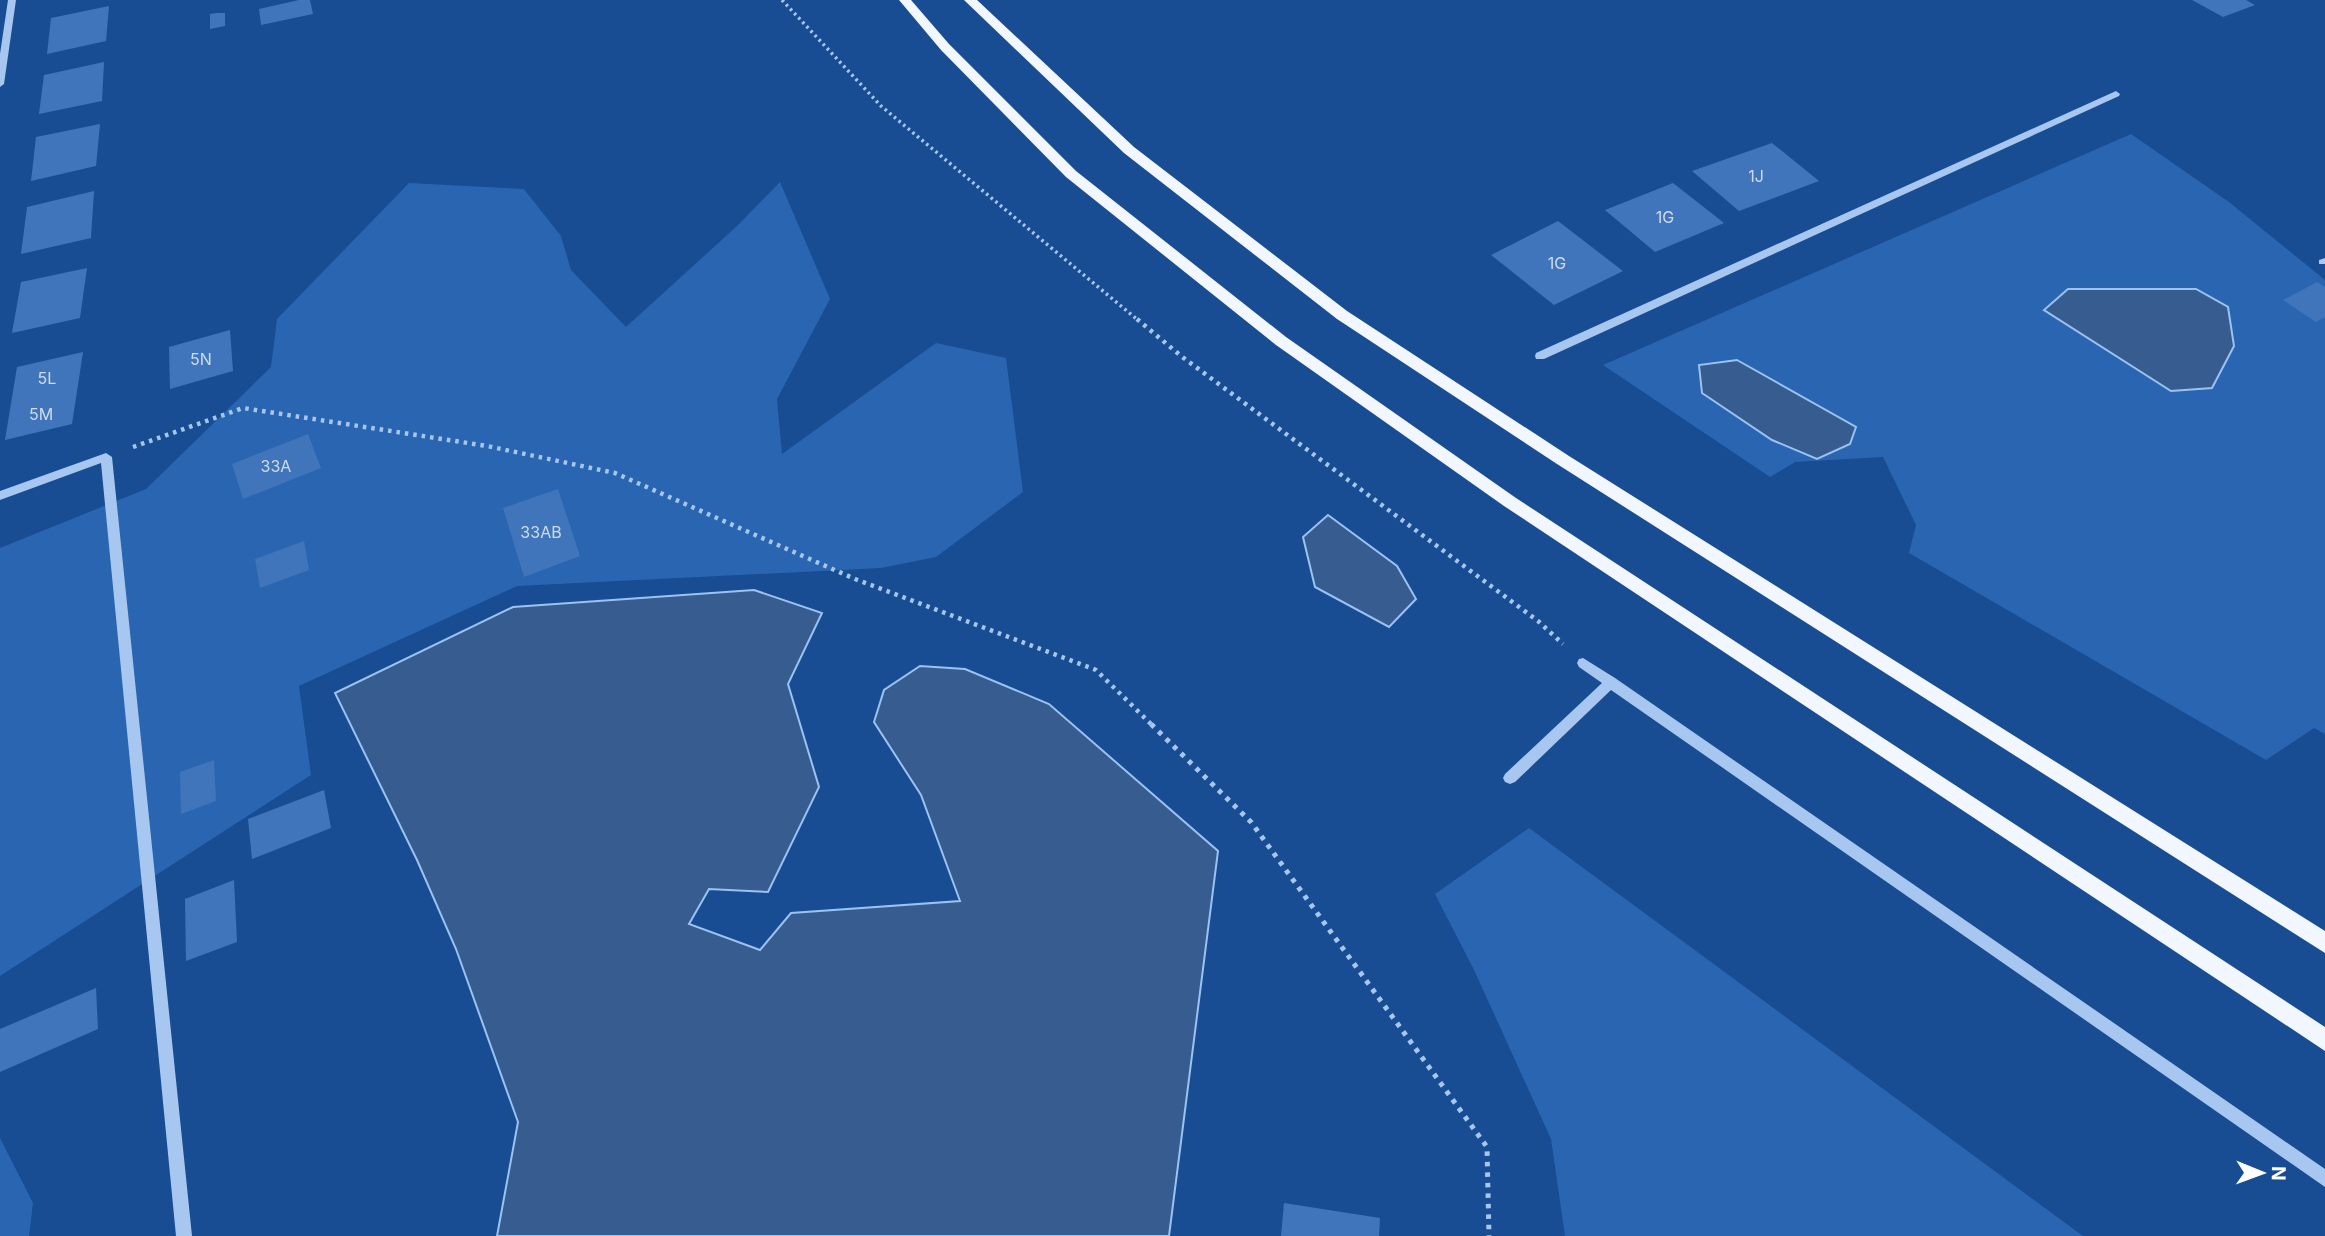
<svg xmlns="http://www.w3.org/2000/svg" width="2325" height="1236" viewBox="0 0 2325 1236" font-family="Inter,sans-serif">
  <rect width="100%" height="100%" fill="#184c93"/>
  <g fill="#2a65b2">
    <path d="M 2131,134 L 2229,202 L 2325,280 L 2325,734 L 2314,728 L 2266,760 L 1909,553 L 1916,525 L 1883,457 L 1795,462 L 1770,477 L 1603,365 Z"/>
    <path d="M 780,182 L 830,299 L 777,399 L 782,454 L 936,343 L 1006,358 L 1023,492 L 936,557 L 881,568 L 517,586 L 299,686 L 311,775 L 0,976 L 0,548 L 146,489 L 271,367 L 277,319 L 409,183 L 524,189 L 561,236 L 571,270 L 626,327 L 737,226 Z"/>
    <path d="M 1529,828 L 2083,1236 L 1565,1236 L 1551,1139 L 1474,970 L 1435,894 Z"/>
    <path d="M 0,1138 L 33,1203 L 29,1236 L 0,1236 Z"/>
  </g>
  <g fill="#375c90" stroke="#9ac2f3" stroke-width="2">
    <path d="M 2068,289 L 2196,289 L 2228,307 L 2234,346 L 2212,388 L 2171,391 L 2044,310 Z"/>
    <path d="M 1737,360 L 1856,427 L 1850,444 L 1817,459 L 1772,440 L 1702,393 L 1699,365 Z"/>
    <path d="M 1328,515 L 1397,566 L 1416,599 L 1389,627 L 1315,587 L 1303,537 Z"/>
    <path d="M 754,590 L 822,613 L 788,684 L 819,787 L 768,892 L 709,889 L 689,924 L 760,950 L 791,913 L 960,901 L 921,795 L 874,722 L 884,690 L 920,666 L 965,669 L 1049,704 L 1218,851 L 1169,1236 L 497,1236 L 518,1122 L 456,949 L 417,860 L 335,693 L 513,607 Z"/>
  </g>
  <g fill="#4075bb">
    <path d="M 299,0 L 310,0 L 313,14 L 261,25 L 259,9 Z"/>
    <path d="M 2192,0 L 2246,0 L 2255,5 L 2223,17 Z"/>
    <path d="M 109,6 L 106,41 L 47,54 L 51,18 Z"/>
    <path d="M 217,13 L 225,13 L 225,26 L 210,29 L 210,14 Z"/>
    <path d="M 104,62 L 102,101 L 39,114 L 44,75 Z"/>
    <path d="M 100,124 L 96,166 L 31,181 L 36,137 Z"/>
    <path d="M 1772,143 L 1819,181 L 1739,211 L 1692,171 Z"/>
    <path d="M 1673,183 L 1724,223 L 1655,252 L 1605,210 Z"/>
    <path d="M 94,191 L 91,238 L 21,254 L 27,207 Z"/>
    <path d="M 1558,221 L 1623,271 L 1554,305 L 1491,255 Z"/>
    <path d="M 87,268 L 80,318 L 12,333 L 21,282 Z"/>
    <path d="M 2317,282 L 2325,287 L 2325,317 L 2316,322 L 2283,300 Z"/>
    <path d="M 230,330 L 233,371 L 170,389 L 169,347 Z"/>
    <path d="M 83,352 L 72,424 L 5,440 L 17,367 Z"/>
    <path d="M 308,434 L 321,468 L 243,499 L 232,464 Z"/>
    <path d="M 558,489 L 580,556 L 524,577 L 503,508 Z"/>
    <path d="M 304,541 L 309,570 L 260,588 L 255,559 Z"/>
    <path d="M 214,760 L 216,801 L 181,814 L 180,772 Z"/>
    <path d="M 324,790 L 331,828 L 252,859 L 248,819 Z"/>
    <path d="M 234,880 L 237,942 L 186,961 L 185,899 Z"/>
    <path d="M 96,988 L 98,1029 L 0,1072 L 0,1029 Z"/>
    <path d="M 1284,1203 L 1380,1218 L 1379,1236 L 1281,1236 Z"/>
  </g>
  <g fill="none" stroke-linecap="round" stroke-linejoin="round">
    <path stroke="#a7c7f0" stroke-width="3.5" stroke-dasharray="2.5 3.5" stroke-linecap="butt" d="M 782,0 L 881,106 L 1139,321"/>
    <g stroke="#a7c7f0" stroke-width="4.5" stroke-dasharray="3.5 5" stroke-linecap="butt">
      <path d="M 1137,319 L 1181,356 L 1538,621 L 1563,644"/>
      <path d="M 133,447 L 243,408 L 487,446 L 615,473 L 855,579 L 1096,670 L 1152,725"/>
    </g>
    <path stroke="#a7c7f0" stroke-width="5" stroke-dasharray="4.5 6" stroke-linecap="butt" d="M 1151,724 L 1251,822 L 1487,1147 L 1489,1236"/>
    <g fill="#a7c7f0" fill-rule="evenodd">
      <path d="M 8,0 L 16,0 L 4,84 L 0,87 L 0,54 Z"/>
      <path d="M 2116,91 L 2120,94 L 2119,96 L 1544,359 L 1536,359 L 1535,356 L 1536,353 Z"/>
      <path d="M 2325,258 L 2325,264 L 2319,264 L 2319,260 Z"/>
      <path d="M 106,453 L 112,457 L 192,1236 L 176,1236 L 101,463 L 0,500 L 0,491 Z"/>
      <path d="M 1583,658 L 1615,678 L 2325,1169 L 2325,1187 L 1611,690 L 1515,782 L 1510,784 L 1505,782 L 1503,778 L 1505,774 L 1602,683 L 1579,667 L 1577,663 L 1579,659 Z"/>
    </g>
    <g fill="#f1f6ff" fill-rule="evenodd">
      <path d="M 899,0 L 911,0 L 949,44 L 1076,171 L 1286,337 L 1516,498 L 2325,1027 L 2325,1051 L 1504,506 L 1276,345 L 1066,177 L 941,50 Z"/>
      <path d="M 964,0 L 977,0 L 1134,147 L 1347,311 L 1569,456 L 2325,931 L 2325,953 L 1557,464 L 1337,319 L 1124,153 Z"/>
    </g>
  </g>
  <g text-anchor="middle" stroke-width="6" stroke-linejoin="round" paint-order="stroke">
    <g font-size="16" fill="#cfdcee">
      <text x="1756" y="182">1J</text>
      <text x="1665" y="223">1G</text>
      <text x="1557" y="269">1G</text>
      <text x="201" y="365">5N</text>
      <text x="47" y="384">5L</text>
      <text x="41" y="420">5M</text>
      <text x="276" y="472">33A</text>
      <text x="541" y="538">33AB</text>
    </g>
  </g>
  <g transform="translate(2262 1173) rotate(91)" stroke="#184c93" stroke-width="5" paint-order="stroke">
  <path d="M0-5L12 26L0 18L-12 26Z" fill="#ffffff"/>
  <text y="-10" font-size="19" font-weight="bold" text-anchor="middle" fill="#ffffff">N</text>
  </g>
</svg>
